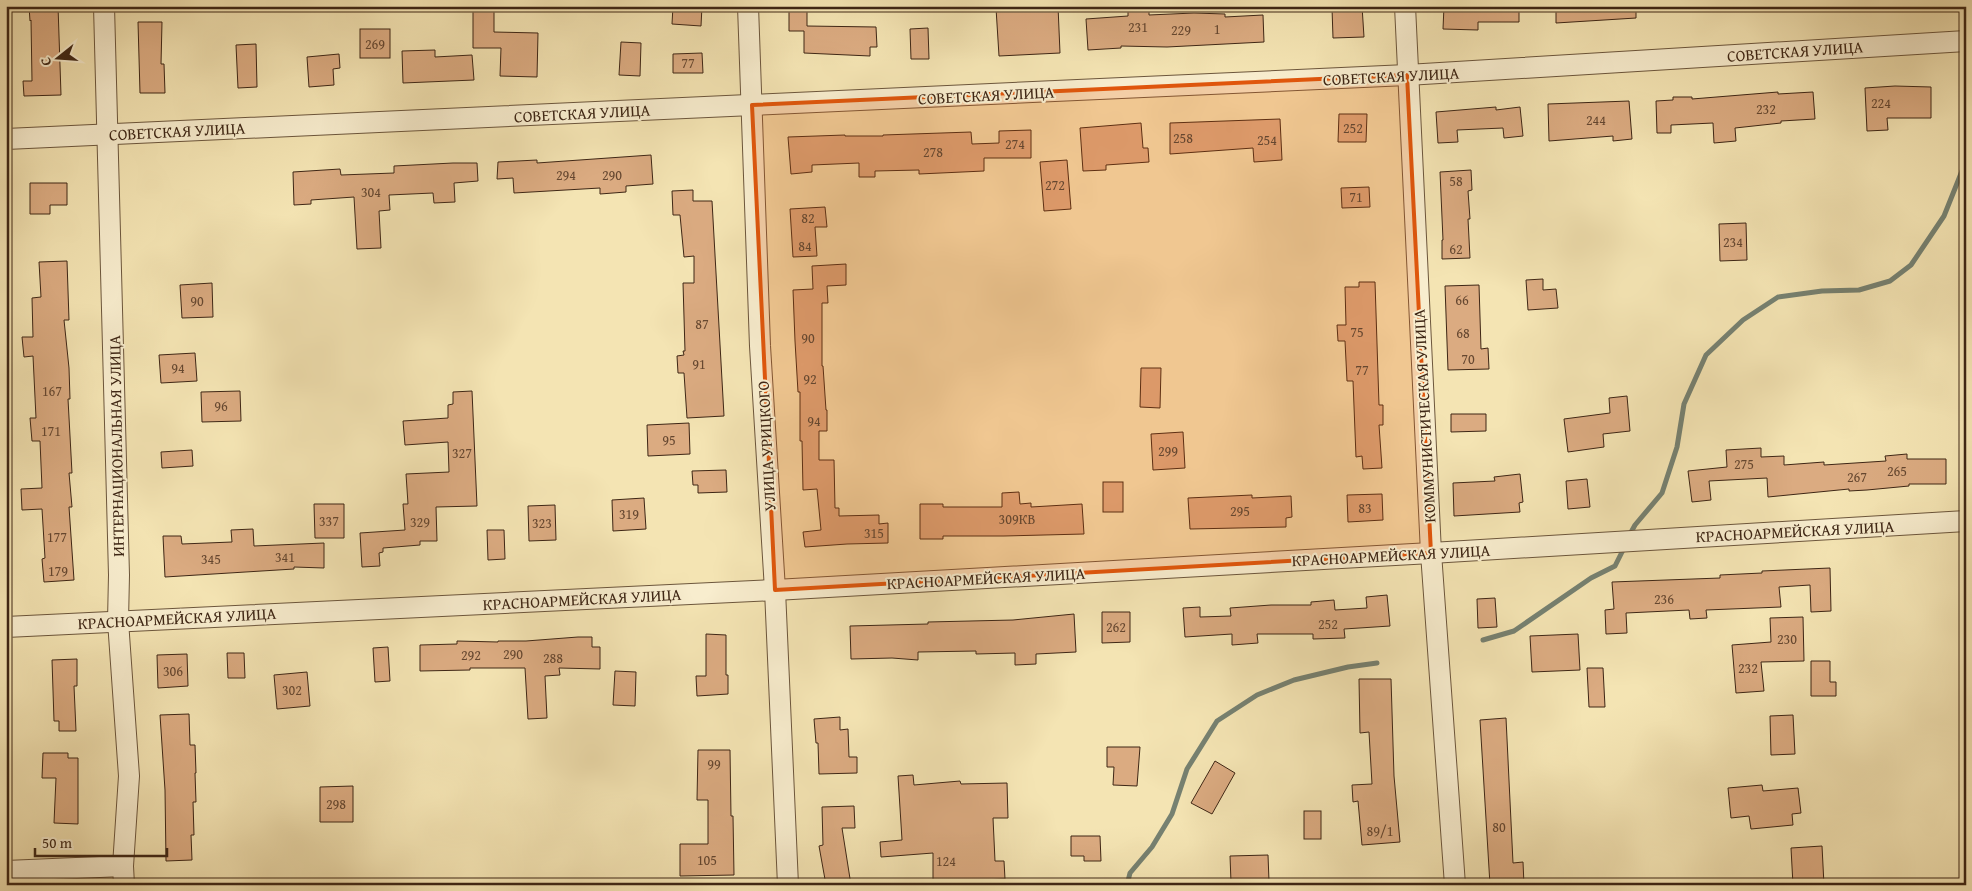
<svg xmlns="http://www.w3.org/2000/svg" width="1972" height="891" viewBox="0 0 1972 891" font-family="'Gentium Book Plus',serif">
  <rect width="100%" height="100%" fill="#f4e4b3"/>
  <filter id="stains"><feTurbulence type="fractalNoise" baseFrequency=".004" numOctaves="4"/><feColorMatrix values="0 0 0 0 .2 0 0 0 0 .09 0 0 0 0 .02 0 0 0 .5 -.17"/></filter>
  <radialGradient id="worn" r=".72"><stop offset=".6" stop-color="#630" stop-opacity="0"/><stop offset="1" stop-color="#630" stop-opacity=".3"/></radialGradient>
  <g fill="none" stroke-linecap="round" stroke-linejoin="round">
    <g stroke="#768171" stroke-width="5">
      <path d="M 1629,536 L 1635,525 L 1662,493 L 1677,447 L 1684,404 L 1706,355 L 1743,320 L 1778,297 L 1822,291 L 1859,290 L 1890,281 L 1911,265 L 1944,216 L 1966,161"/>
      <path d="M 1483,640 L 1514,631 L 1591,578 L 1615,566 L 1625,546"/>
      <path d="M 1127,885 L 1130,873 L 1152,847 L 1172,814 L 1187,769 L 1217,721 L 1257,695 L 1294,680 L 1348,667 L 1377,663"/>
    </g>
  </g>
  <g fill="#dbab81" stroke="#3e2615">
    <path d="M 29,6 L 58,6 L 61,95 L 24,96 L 23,81 L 32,81 L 31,20 L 30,21 Z"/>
    <path d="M 473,6 L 494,6 L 494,32 L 538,33 L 537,77 L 500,76 L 501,48 L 473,48 Z"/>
    <path d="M 673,6 L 702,6 L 701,26 L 672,24 Z"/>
    <path d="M 789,6 L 807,6 L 807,26 L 876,27 L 877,47 L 870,47 L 870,56 L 804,53 L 804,31 L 789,31 Z"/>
    <path d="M 1023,6 L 1058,6 L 1060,53 L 999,56 L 996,8 Z"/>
    <path d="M 1344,6 L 1362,6 L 1364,37 L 1333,38 L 1332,8 Z"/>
    <path d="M 1444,6 L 1519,6 L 1519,22 L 1478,22 L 1478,30 L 1443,29 Z"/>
    <path d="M 1556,6 L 1636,6 L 1636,18 L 1556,23 Z"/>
    <path d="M 1149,7 L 1149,15 L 1194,13 L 1225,14 L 1225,17 L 1263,15 L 1264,42 L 1167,47 L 1121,46 L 1121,48 L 1088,50 L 1086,19 L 1128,16 L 1128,8 Z"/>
    <path d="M 138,22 L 162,22 L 161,64 L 164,64 L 165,93 L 140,93 Z"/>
    <path d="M 928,28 L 929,59 L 911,59 L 910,29 Z"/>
    <rect x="360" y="29" width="30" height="29"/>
    <path d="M 621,42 L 641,43 L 640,76 L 619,75 Z"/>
    <path d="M 256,44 L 257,87 L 238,88 L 236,45 Z"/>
    <path d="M 435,50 L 435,57 L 472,55 L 474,80 L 403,83 L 402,51 Z"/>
    <path d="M 702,53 L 703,73 L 673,73 L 673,54 Z"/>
    <path d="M 339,54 L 340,68 L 333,69 L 334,85 L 309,87 L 307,57 Z"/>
    <path d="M 1895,86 L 1931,87 L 1931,118 L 1887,118 L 1888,130 L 1867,131 L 1865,88 Z"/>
    <path d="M 1778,92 L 1778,94 L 1813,92 L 1815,119 L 1781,121 L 1781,123 L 1735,128 L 1736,141 L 1714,143 L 1713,123 L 1671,125 L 1671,133 L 1657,133 L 1656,101 L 1673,100 L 1673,97 L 1692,97 L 1692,99 Z"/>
    <path d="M 1629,101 L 1632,139 L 1613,141 L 1613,136 L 1549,141 L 1548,104 Z"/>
    <path d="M 1496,107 L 1496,110 L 1520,107 L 1523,136 L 1504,138 L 1503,128 L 1457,130 L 1458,142 L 1438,143 L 1436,112 Z"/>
    <path d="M 1339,114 L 1367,114 L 1366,142 L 1338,142 Z"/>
    <path d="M 1280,119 L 1282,160 L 1254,162 L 1253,148 L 1170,154 L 1170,123 Z"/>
    <path d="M 1141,123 L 1143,148 L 1148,148 L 1149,162 L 1106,165 L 1106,170 L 1083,171 L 1080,128 Z"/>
    <path d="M 1031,130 L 1031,158 L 984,158 L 984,171 L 919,174 L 919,170 L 875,171 L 875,177 L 859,177 L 859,163 L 812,165 L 812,172 L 791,174 L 788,137 L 845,135 L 845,136 L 883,136 L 883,135 L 971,132 L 972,144 L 999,143 L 999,131 Z"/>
    <path d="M 651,155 L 653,184 L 626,186 L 626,192 L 600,194 L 600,188 L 514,193 L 513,178 L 497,179 L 498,162 L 537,160 L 537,163 Z"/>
    <path d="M 1067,160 L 1071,209 L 1044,211 L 1040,162 Z"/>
    <path d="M 453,163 L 477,163 L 478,181 L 454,183 L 455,202 L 434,203 L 433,193 L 389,195 L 390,210 L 379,211 L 381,248 L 357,249 L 354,197 L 311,200 L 311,204 L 294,205 L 293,172 L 340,169 L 341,175 L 394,173 L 394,166 Z"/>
    <path d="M 1471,170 L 1472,190 L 1468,191 L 1470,219 L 1468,219 L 1470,258 L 1442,259 L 1442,240 L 1443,240 L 1440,172 Z"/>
    <path d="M 30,183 L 67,183 L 67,205 L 50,205 L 50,214 L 30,214 Z"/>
    <path d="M 1369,187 L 1370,207 L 1342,208 L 1341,188 Z"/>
    <path d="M 693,190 L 693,201 L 712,201 L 724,416 L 687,418 L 684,373 L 678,373 L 677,356 L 684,355 L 683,351 L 685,351 L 683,283 L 694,283 L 694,256 L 684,257 L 680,215 L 673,215 L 672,191 Z"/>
    <path d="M 825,207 L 827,227 L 815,227 L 817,256 L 793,257 L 790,209 Z"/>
    <path d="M 1746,223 L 1747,260 L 1720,261 L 1719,224 Z"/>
    <path d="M 67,261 L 69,320 L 64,320 L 69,368 L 70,399 L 68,399 L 72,473 L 69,473 L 72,507 L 69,507 L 74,580 L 44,582 L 42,559 L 45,558 L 42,509 L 22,510 L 21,489 L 42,488 L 40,441 L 32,441 L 30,418 L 36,418 L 33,356 L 24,357 L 22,337 L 33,337 L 32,298 L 41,297 L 39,262 Z"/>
    <path d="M 846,264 L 846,285 L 827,286 L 828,303 L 822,303 L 822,366 L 823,366 L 826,410 L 827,410 L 827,431 L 819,431 L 819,460 L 834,460 L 835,508 L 839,508 L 839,516 L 879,515 L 879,524 L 888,523 L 888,543 L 847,544 L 805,547 L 803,532 L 821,530 L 817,489 L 803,490 L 802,441 L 800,441 L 800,392 L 798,392 L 795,341 L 793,290 L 813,289 L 812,266 Z"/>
    <path d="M 1543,279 L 1543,290 L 1556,289 L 1558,308 L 1528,310 L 1526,280 Z"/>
    <path d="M 1359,282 L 1375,282 L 1379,405 L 1383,405 L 1383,425 L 1379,425 L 1382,468 L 1363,469 L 1362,456 L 1356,457 L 1353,381 L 1347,381 L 1345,341 L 1338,341 L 1337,325 L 1346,325 L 1345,287 L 1359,287 Z"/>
    <path d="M 212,283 L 213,317 L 182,318 L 180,285 Z"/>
    <path d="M 1479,285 L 1481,349 L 1488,348 L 1489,369 L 1448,370 L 1445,286 Z"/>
    <path d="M 195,353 L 197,381 L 161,383 L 159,355 Z"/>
    <path d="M 1141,368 L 1161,368 L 1160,408 L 1140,407 Z"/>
    <path d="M 240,391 L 241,421 L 202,422 L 201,392 Z"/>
    <path d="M 472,391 L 477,506 L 436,507 L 437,541 L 420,541 L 420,545 L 383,548 L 383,552 L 379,553 L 380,566 L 362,567 L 360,533 L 405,530 L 403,504 L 408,504 L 406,474 L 449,472 L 448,442 L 405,445 L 403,421 L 448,418 L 448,405 L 453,404 L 453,392 Z"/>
    <path d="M 1627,396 L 1630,431 L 1603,434 L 1604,447 L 1568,452 L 1564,419 L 1610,413 L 1609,398 Z"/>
    <path d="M 1451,414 L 1486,414 L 1486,431 L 1451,432 Z"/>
    <path d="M 689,423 L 690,454 L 648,456 L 647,425 Z"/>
    <path d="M 1183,432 L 1185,468 L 1153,470 L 1151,434 Z"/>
    <path d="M 1761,448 L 1761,457 L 1784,456 L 1784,465 L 1824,462 L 1824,465 L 1886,461 L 1885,456 L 1907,454 L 1907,459 L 1946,459 L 1946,484 L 1909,484 L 1909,486 L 1867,490 L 1849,491 L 1849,489 L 1768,497 L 1767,478 L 1709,481 L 1711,500 L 1692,502 L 1688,471 L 1727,467 L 1726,450 Z"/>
    <path d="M 192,450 L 193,466 L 162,468 L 161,452 Z"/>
    <path d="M 726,470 L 727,492 L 698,493 L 698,485 L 693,485 L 692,471 Z"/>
    <path d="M 1520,474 L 1523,502 L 1519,503 L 1520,512 L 1454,516 L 1453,483 L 1495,481 L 1494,477 Z"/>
    <path d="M 1587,479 L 1590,507 L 1568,509 L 1566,481 Z"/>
    <rect x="1103" y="482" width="20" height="30"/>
    <path d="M 1019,492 L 1020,504 L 1031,503 L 1031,507 L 1082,504 L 1084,534 L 1004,536 L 943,536 L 943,539 L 920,539 L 920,504 L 943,504 L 943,507 L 1002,507 L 1002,493 Z"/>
    <path d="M 1382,494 L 1383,520 L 1348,522 L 1347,495 Z"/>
    <path d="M 1252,495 L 1252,498 L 1291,496 L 1292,517 L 1286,518 L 1286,527 L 1190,529 L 1188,498 Z"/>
    <path d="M 644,498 L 646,529 L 613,531 L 612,500 Z"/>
    <path d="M 314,504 L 344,504 L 344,538 L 315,538 Z"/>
    <path d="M 555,505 L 556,540 L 529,541 L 528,506 Z"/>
    <path d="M 253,529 L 254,546 L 324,543 L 324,568 L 294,567 L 294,569 L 165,577 L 163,536 L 181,536 L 182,544 L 232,542 L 231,530 Z"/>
    <path d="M 487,530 L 504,530 L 505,559 L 488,560 Z"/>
    <path d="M 1830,568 L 1831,611 L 1811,612 L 1810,585 L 1779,587 L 1781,607 L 1706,610 L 1707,618 L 1690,619 L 1689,610 L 1626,613 L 1627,633 L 1606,634 L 1605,610 L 1614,609 L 1612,582 L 1720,578 L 1720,575 L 1762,573 L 1762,571 Z"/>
    <path d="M 1387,595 L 1390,626 L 1344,629 L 1345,638 L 1313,639 L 1313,634 L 1257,634 L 1258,643 L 1232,645 L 1232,634 L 1185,637 L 1183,608 L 1200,607 L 1200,617 L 1231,616 L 1230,608 L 1271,605 L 1311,605 L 1311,602 L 1334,600 L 1335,610 L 1367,608 L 1366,597 Z"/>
    <path d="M 1495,598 L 1497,627 L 1478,628 L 1477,599 Z"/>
    <path d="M 1102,612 L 1130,612 L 1130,642 L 1102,643 Z"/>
    <path d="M 1074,614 L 1076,652 L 1036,654 L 1036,664 L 1015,665 L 1015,653 L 976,654 L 976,651 L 918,652 L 918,660 L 892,658 L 851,659 L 850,626 L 928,624 L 928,622 L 1013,620 Z"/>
    <path d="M 1803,617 L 1804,661 L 1761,662 L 1764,691 L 1736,693 L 1732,645 L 1771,642 L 1770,618 Z"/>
    <path d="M 706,634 L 726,635 L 726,675 L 728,675 L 728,694 L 697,696 L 696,676 L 706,676 Z"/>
    <path d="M 1578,634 L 1580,670 L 1532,672 L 1530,636 Z"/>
    <path d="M 578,637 L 592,637 L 592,647 L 600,647 L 600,669 L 559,668 L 560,675 L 545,676 L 547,718 L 528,719 L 525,668 L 470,668 L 470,670 L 420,671 L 420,645 L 457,644 L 457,641 L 498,642 L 498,641 L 526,641 Z"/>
    <path d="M 388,647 L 390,681 L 375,682 L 373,648 Z"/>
    <path d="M 227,653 L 244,653 L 245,678 L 228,678 Z"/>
    <path d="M 187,654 L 188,686 L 158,688 L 157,655 Z"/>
    <path d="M 77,659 L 77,686 L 74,686 L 76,731 L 59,731 L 59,721 L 54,721 L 52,660 Z"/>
    <path d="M 1811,661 L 1830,661 L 1830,682 L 1836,682 L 1836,696 L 1811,696 Z"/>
    <path d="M 1587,668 L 1603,668 L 1605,707 L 1589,707 Z"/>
    <path d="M 615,671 L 636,672 L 635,706 L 613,705 Z"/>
    <path d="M 307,672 L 310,706 L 277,709 L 274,675 Z"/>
    <path d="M 1359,679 L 1391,679 L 1394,776 L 1400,842 L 1362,845 L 1358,801 L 1353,802 L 1352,785 L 1372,784 L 1369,732 L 1360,733 Z"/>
    <path d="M 189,714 L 190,745 L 195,745 L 196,773 L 195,773 L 196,802 L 193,802 L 194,835 L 191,835 L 192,860 L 166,861 L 165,790 L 160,715 Z"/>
    <path d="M 1793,715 L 1795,754 L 1771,755 L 1770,716 Z"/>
    <path d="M 840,717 L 840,730 L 848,729 L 849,757 L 857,757 L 857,773 L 819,774 L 818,743 L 816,743 L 814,719 Z"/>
    <path d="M 1506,718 L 1513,863 L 1523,862 L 1524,885 L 1490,885 L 1480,720 Z"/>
    <path d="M 1107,747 L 1140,747 L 1137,786 L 1113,785 L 1114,767 L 1107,767 Z"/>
    <path d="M 698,750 L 730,750 L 731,816 L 733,816 L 734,875 L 680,876 L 680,844 L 708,844 L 708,800 L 697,800 Z"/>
    <path d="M 43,753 L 68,753 L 68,758 L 78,758 L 78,824 L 54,823 L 56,778 L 42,778 Z"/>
    <path d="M 1215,761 L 1235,773 L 1212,814 L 1191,803 Z"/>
    <path d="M 913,775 L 914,785 L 960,781 L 961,784 L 1007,783 L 1008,818 L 993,818 L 995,861 L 1004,861 L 1005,879 L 933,882 L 933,853 L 881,857 L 880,842 L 902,840 L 898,776 Z"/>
    <path d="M 1762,785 L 1763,791 L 1798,788 L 1801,813 L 1792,814 L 1793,825 L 1751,829 L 1749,816 L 1731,818 L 1728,788 Z"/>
    <path d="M 353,786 L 353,822 L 320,822 L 320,787 Z"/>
    <path d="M 854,806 L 855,828 L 842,828 L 851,885 L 826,885 L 819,846 L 823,845 L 822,807 Z"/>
    <rect x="1304" y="811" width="17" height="28"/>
    <path d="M 1071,836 L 1100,836 L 1101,861 L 1084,861 L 1084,856 L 1071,856 Z"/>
    <path d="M 1822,846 L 1824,885 L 1793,885 L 1791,848 Z"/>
    <path d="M 1268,855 L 1269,881 L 1231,882 L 1230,856 Z"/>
  </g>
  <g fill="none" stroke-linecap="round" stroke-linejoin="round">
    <defs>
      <g id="minor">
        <path d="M 104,6 L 119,575 L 118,621 L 129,776 L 123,866 L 124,885"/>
        <path d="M 748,6 L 760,346 L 775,590 L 788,885"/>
        <path d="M 1405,6 L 1431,553 L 1455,885"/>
        <path d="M 6,139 L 1407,75 L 1966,41"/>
        <path d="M 6,627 L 775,590 L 1431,553 L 1966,521"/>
        <path d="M 6,871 L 123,866"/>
      </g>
    </defs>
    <use href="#minor" stroke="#6c563c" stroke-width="22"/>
    <use href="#minor" stroke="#f8edce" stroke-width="20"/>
  </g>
  <path fill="#e0560c" fill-opacity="0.2" stroke="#e0560c" stroke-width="4" stroke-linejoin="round" d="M 1407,75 L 1431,553 L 775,590 L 752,105 Z"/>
  <g text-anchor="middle" stroke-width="4" stroke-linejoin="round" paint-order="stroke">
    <g font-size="14" fill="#654730">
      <text x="1138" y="32">231</text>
      <text x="1217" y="34">1</text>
      <text x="1181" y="35">229</text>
      <text x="375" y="49">269</text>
      <text x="688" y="68">77</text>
      <text x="1881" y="108">224</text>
      <text x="1766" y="114">232</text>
      <text x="1596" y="125">244</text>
      <text x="1353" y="133">252</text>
      <text x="1183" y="143">258</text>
      <text x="1267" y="145">254</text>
      <text x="1015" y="149">274</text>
      <text x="933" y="157">278</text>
      <text x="566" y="180">294</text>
      <text x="612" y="180">290</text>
      <text x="1456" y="186">58</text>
      <text x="1055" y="190">272</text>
      <text x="371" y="197">304</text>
      <text x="1356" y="202">71</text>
      <text x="808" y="223">82</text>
      <text x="1733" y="247">234</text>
      <text x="805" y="251">84</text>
      <text x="1456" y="254">62</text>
      <text x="1462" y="305">66</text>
      <text x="197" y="306">90</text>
      <text x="702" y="329">87</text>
      <text x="1357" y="337">75</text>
      <text x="1463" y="338">68</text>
      <text x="808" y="343">90</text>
      <text x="1468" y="364">70</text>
      <text x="699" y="369">91</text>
      <text x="178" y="373">94</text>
      <text x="1362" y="375">77</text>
      <text x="810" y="384">92</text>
      <text x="52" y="396">167</text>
      <text x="221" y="411">96</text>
      <text x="814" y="426">94</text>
      <text x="51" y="436">171</text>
      <text x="669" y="445">95</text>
      <text x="1168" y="456">299</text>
      <text x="462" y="458">327</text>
      <text x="1744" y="469">275</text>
      <text x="1897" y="476">265</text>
      <text x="1857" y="482">267</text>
      <text x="1365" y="513">83</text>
      <text x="1240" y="516">295</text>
      <text x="629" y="519">319</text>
      <text x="1017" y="524">309КВ</text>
      <text x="329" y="526">337</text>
      <text x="420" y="527">329</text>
      <text x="542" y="528">323</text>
      <text x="874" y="538">315</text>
      <text x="57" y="542">177</text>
      <text x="285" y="562">341</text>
      <text x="211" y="564">345</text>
      <text x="58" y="576">179</text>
      <text x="1664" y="604">236</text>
      <text x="1328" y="629">252</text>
      <text x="1116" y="632">262</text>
      <text x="1787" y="644">230</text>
      <text x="513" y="659">290</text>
      <text x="471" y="660">292</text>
      <text x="553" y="663">288</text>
      <text x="1748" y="673">232</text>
      <text x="173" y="676">306</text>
      <text x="292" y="695">302</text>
      <text x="714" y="769">99</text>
      <text x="336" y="809">298</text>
      <text x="1499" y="832">80</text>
      <text x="1380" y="836">89/1</text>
      <text x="707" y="865">105</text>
      <text x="946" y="866">124</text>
    </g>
    <g font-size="16" fill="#3e2615" stroke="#f8edce">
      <text transform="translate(1795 51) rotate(-4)" y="6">СОВЕТСКАЯ УЛИЦА</text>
      <text transform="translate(1391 76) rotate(-3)" y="6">СОВЕТСКАЯ УЛИЦА</text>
      <text transform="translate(986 95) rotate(-3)" y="6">СОВЕТСКАЯ УЛИЦА</text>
      <text transform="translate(582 113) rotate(-3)" y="6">СОВЕТСКАЯ УЛИЦА</text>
      <text transform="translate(177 131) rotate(-3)" y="6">СОВЕТСКАЯ УЛИЦА</text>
      <text transform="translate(1424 416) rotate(-93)" y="6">КОММУНИСТИЧЕСКАЯ УЛИЦА</text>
      <text transform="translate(116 446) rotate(-91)" y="6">ИНТЕРНАЦИОНАЛЬНАЯ УЛИЦА</text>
      <text transform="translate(766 446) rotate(-93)" y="6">УЛИЦА УРИЦКОГО</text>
      <text transform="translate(1795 531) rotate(-3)" y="6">КРАСНОАРМЕЙСКАЯ УЛИЦА</text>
      <text transform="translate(1391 555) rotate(-3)" y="6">КРАСНОАРМЕЙСКАЯ УЛИЦА</text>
      <text transform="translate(986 578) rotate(-3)" y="6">КРАСНОАРМЕЙСКАЯ УЛИЦА</text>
      <text transform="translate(582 599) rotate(-3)" y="6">КРАСНОАРМЕЙСКАЯ УЛИЦА</text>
      <text transform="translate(177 618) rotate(-3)" y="6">КРАСНОАРМЕЙСКАЯ УЛИЦА</text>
    </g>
  </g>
  <rect width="1972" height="891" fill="none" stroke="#f4e4b3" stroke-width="25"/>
  <rect x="8" y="8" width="1957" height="876" fill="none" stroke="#3e2615" stroke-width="2.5"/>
  <rect x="12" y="12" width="1947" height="866" fill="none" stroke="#3e2615"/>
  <g transform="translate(58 58) rotate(253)" stroke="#f8edce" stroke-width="4" paint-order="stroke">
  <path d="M0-4L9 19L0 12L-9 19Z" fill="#3e2615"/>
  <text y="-8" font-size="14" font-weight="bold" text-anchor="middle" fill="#3e2615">С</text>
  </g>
  <path d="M35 848v8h132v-8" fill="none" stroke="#3e2615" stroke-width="2.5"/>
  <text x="42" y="848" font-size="15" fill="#3e2615" stroke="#f8edce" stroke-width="4" paint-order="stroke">50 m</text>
  <rect width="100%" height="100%" filter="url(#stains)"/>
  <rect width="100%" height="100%" fill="url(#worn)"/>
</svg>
